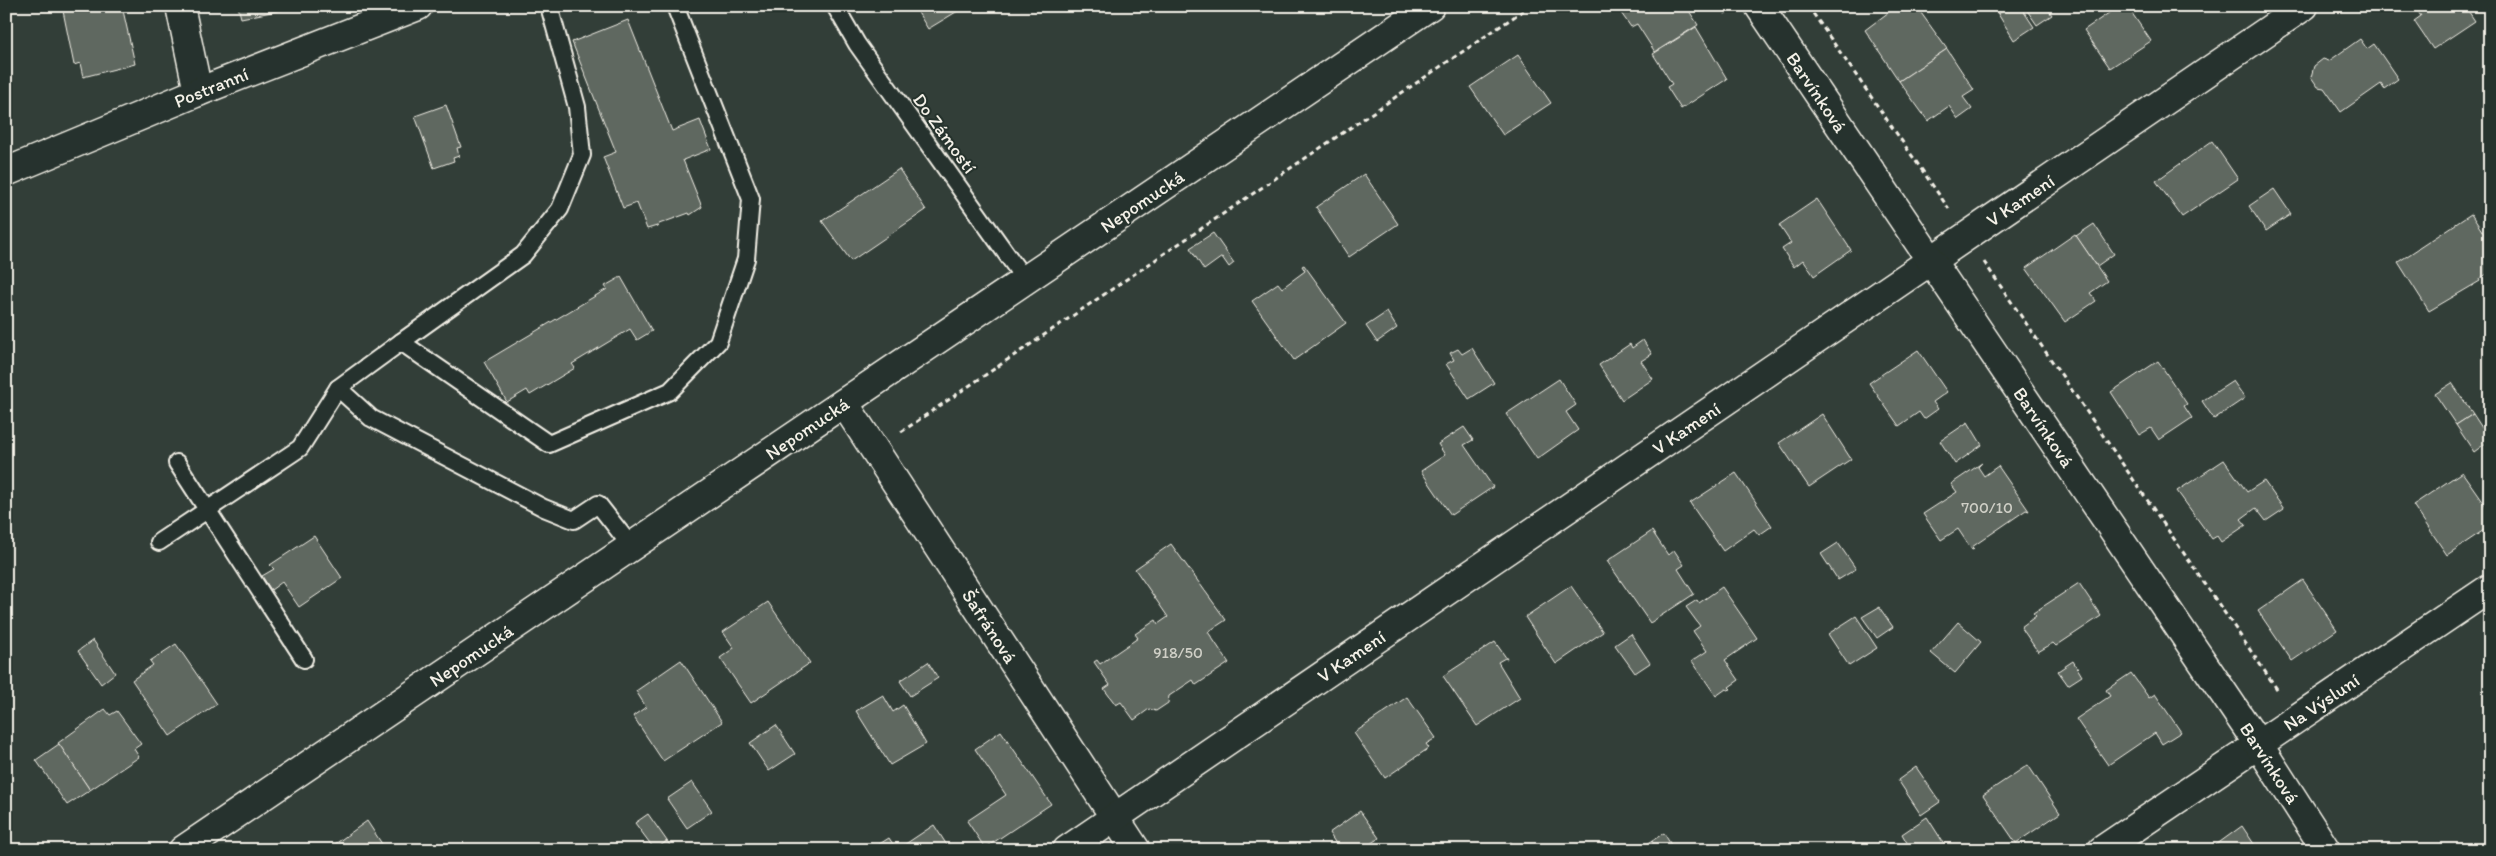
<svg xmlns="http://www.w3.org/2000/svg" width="2496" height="856" viewBox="0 0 2496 856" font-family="Itim,sans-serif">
  <rect width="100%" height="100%" fill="#323e38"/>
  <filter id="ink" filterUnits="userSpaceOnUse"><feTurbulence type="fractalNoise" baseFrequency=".02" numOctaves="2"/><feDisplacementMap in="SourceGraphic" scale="10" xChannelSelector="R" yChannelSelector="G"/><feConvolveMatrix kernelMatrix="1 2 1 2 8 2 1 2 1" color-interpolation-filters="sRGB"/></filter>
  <g filter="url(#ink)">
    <g fill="#5f6861" stroke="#f4f1e8">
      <path d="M 84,6 L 122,6 L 135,64 L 83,77 L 80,63 L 74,65 L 63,11 Z"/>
      <path d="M 238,6 L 291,6 L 292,8 L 241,18 Z"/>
      <path d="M 914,6 L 966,6 L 928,29 Z"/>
      <path d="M 1616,6 L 1686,6 L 1698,25 L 1655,52 L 1637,24 L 1631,27 Z"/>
      <path d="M 1897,6 L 1916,6 L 1947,49 L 1899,81 L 1865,30 Z"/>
      <path d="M 1992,6 L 2010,6 L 1998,14 Z"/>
      <path d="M 2010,6 L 2020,6 L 2034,27 L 2014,40 L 1998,14 Z"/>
      <path d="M 2024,6 L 2046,6 L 2052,15 L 2037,25 Z"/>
      <path d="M 2119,6 L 2127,6 L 2151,41 L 2110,68 L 2084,30 Z"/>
      <path d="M 2414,6 L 2465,6 L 2475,21 L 2433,49 L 2414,21 L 2421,16 Z"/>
      <path d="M 628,20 L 672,131 L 700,120 L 711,149 L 683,160 L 702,207 L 690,215 L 689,213 L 659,224 L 657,228 L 657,226 L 647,229 L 637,203 L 623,208 L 603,157 L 616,152 L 572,42 Z"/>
      <path d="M 1696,27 L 1727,79 L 1681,109 L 1667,87 L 1672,84 L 1653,54 Z"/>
      <path d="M 2360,39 L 2367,49 L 2374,44 L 2398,79 L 2384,89 L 2381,84 L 2341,112 L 2324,88 L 2318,87 L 2311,77 L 2314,66 L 2323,59 L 2329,61 Z"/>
      <path d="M 1947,49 L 1974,90 L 1963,97 L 1972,109 L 1958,119 L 1949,106 L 1928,121 L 1899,81 Z"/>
      <path d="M 1518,55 L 1551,103 L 1503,135 L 1470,87 Z"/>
      <path d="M 446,105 L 461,147 L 457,148 L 459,156 L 453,158 L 454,161 L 434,168 L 415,116 Z"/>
      <path d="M 2212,141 L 2238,179 L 2182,217 L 2156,181 Z"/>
      <path d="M 899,169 L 926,210 L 851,261 L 822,221 Z"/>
      <path d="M 1364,174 L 1398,224 L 1349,257 L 1316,207 Z"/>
      <path d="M 2274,189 L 2291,214 L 2266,231 L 2249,206 Z"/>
      <path d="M 1817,199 L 1851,250 L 1814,276 L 1803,260 L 1794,267 L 1782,249 L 1791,243 L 1779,225 Z"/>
      <path d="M 2471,214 L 2490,243 L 2490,272 L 2479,279 L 2480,281 L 2429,311 L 2398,262 Z"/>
      <path d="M 2094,224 L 2114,254 L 2097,266 L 2076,236 Z"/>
      <path d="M 1213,233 L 1234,263 L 1229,267 L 1222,257 L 1204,270 L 1190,248 Z"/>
      <path d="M 2075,234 L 2107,281 L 2090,293 L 2096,301 L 2065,322 L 2026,268 Z"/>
      <path d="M 1304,265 L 1346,323 L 1294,360 L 1252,301 L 1278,283 L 1282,288 L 1305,271 L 1302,266 Z"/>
      <path d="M 621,277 L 652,331 L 637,340 L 630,329 L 572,364 L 575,368 L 530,395 L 527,390 L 507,402 L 484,362 L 607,289 L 605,286 Z"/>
      <path d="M 1387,312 L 1397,328 L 1377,342 L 1366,326 Z"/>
      <path d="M 1643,340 L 1652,354 L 1641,361 L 1653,379 L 1622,400 L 1599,365 L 1630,344 L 1632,348 Z"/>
      <path d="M 1472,348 L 1494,383 L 1469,399 L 1446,364 L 1454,360 L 1450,353 L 1458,349 L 1462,354 Z"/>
      <path d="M 1918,350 L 1947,392 L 1933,402 L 1938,409 L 1924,419 L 1919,412 L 1899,426 L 1869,383 Z"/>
      <path d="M 2158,361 L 2187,404 L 2184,406 L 2192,418 L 2159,440 L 2151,428 L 2139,435 L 2111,392 Z"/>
      <path d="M 1559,379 L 1576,405 L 1566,412 L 1578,430 L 1537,459 L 1506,414 Z"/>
      <path d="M 2233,381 L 2245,398 L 2214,419 L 2202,401 Z"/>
      <path d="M 2452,383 L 2473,414 L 2456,425 L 2435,394 Z"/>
      <path d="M 1822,414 L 1851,459 L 1809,487 L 1779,443 Z"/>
      <path d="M 2473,414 L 2490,440 L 2474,452 L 2456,425 Z"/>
      <path d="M 1968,422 L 1982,445 L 1955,464 L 1940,441 Z"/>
      <path d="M 1464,427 L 1473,440 L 1464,445 L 1493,487 L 1451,515 L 1421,471 L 1445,455 L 1438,444 Z"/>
      <path d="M 2224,460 L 2247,492 L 2264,481 L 2284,509 L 2266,521 L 2256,508 L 2241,519 L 2246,525 L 2221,542 L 2217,536 L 2212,539 L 2177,491 Z"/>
      <path d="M 1982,463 L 1978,467 L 1984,476 L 1998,466 L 2029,511 L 2026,510 L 1972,547 L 1974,549 L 1972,550 L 1958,529 L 1941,540 L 1923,514 L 1957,492 L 1951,484 Z"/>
      <path d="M 2462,472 L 2490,512 L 2490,526 L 2447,555 L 2413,505 Z"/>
      <path d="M 1736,473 L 1772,526 L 1759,535 L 1754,529 L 1723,551 L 1690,503 Z"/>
      <path d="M 1652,531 L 1668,555 L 1674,550 L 1684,565 L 1678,569 L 1694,594 L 1650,623 L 1607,561 Z"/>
      <path d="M 314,536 L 342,578 L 299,607 L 282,582 L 271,590 L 262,576 L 274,569 L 270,565 Z"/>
      <path d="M 1838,543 L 1856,569 L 1838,580 L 1821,554 Z"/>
      <path d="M 1171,544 L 1226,620 L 1208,632 L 1229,663 L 1196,685 L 1193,680 L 1169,696 L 1168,703 L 1156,711 L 1149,709 L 1134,720 L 1121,702 L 1116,705 L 1104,689 L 1110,685 L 1094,662 L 1097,660 L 1100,664 L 1138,638 L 1135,634 L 1156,620 L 1158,624 L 1168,617 L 1135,569 Z"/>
      <path d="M 2303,580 L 2337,630 L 2292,661 L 2258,611 Z"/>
      <path d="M 2079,583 L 2101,616 L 2056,646 L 2053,643 L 2038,652 L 2021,627 L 2036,616 L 2033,613 Z"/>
      <path d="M 1571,586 L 1603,632 L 1556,664 L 1525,617 Z"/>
      <path d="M 1722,587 L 1757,638 L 1725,660 L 1739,680 L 1729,687 L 1731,689 L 1728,690 L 1726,689 L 1716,696 L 1692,661 L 1707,651 L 1693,631 L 1700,626 L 1686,607 L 1697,600 L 1699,603 Z"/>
      <path d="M 768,602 L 810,663 L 751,703 L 720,658 L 734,648 L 723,632 Z"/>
      <path d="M 1879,607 L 1893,627 L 1877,638 L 1862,617 Z"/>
      <path d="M 1856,616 L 1877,648 L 1849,666 L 1828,634 Z"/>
      <path d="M 1958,622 L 1981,642 L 1955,673 L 1931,653 Z"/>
      <path d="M 1631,634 L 1650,663 L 1635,673 L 1615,645 Z"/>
      <path d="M 93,640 L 115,673 L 101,684 L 78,651 Z"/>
      <path d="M 1495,642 L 1507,659 L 1505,658 L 1498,662 L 1520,698 L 1477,726 L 1443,676 Z"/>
      <path d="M 176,644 L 217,704 L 170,736 L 132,680 L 153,665 L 150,661 Z"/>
      <path d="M 681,660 L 722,722 L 663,761 L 633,716 L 646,707 L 636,691 Z"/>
      <path d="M 2073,661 L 2082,676 L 2068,685 L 2058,671 Z"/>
      <path d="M 928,662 L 938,678 L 910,696 L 900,681 Z"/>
      <path d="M 2131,673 L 2149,698 L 2155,694 L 2181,732 L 2162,744 L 2155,733 L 2108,765 L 2076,719 L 2110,696 L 2106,690 Z"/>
      <path d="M 883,695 L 893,712 L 903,705 L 926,744 L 890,765 L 856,711 Z"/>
      <path d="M 1407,697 L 1436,738 L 1426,744 L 1429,748 L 1385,778 L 1354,733 Z"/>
      <path d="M 105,709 L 110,715 L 117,711 L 141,744 L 134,749 L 139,757 L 90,790 L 58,743 Z"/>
      <path d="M 776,725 L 795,754 L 769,771 L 750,743 Z"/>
      <path d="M 1001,731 L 1051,804 L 985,848 L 967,821 L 1006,795 L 975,749 Z"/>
      <path d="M 59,744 L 90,790 L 67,805 L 36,760 Z"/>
      <path d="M 2028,765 L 2060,813 L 2016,843 L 1983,795 Z"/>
      <path d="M 1916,767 L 1940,802 L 1921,815 L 1898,780 Z"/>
      <path d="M 692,782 L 712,811 L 687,828 L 667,799 Z"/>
      <path d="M 1360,811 L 1379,838 L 1361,850 L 1340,850 L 1329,833 Z"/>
      <path d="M 648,814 L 667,841 L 655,850 L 635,823 Z"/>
      <path d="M 1927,817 L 1948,850 L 1907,850 L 1910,848 L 1902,834 Z"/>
      <path d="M 367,821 L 386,850 L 333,850 L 331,847 Z"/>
      <path d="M 934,825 L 950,850 L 907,850 L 904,845 Z"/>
      <path d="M 2242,826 L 2258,850 L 2209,850 Z"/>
      <path d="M 1664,833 L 1674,850 L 1638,850 Z"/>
      <path d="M 889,838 L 897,850 L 870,850 Z"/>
      <path d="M 667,841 L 673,850 L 655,850 Z"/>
      <path d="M 1511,842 L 1516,850 L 1500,850 Z"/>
    </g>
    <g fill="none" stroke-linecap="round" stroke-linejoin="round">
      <defs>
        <g id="lane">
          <path d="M 835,6 L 857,44 L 1025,280"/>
          <path d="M 401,342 L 523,255 L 560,209 L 582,155 L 577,107 L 549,6"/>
          <path d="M 338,388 L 371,418 L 544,508 L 574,520 L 598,504 L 631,546"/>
          <path d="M 177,463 L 304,659"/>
          <path d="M 159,542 L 300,448 L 338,388 L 401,342 L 549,444 L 670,391 L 718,342 L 746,259 L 751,199 L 675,6"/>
        </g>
        <g id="street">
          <path d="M 180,6 L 198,92"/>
          <path d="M 6,172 L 198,92 L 418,6"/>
          <path d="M 844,403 L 1136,850"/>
          <path d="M 1067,850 L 2304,6"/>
          <path d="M 2102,850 L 2490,588"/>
        </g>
        <g id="secondary">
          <path d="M 1759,6 L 2258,744 L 2326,850"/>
          <path d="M 183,850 L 1430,6"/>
        </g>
      </defs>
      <use href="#lane" stroke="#f4f1e8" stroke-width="20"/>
      <use href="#street" stroke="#f4f1e8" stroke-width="31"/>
      <use href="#secondary" stroke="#f4f1e8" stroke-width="31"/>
      <g stroke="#f4f1e8" stroke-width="3" stroke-dasharray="5 4" stroke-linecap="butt">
        <path d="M 1721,6 L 1726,14"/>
        <path d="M 1808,6 L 1949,209"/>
        <path d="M 1984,262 L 2279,692"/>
        <path d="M 901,432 L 1530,6"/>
      </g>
      <use href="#lane" stroke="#26332d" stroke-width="16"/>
      <use href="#street" stroke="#26332d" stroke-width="28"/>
      <use href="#secondary" stroke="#26332d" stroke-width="28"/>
    </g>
  </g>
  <g text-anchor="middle" stroke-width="4" stroke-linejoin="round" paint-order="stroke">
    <g font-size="16" fill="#cfcfc6">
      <text x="1987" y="513">700/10</text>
      <text x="1178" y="658">918/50</text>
    </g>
    <g font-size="19" fill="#f4f1e8" stroke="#26332d">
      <text transform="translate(211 87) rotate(-22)" y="7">Postranní</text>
      <text transform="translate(1817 92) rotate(56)" y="7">Barvínková</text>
      <text transform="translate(945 133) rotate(54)" y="7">Do Zámostí</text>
      <text transform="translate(2020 200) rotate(-34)" y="7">V Kamení</text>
      <text transform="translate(1142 201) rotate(-34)" y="7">Nepomucká</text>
      <text transform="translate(2044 427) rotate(56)" y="7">Barvínková</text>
      <text transform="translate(807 428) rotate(-34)" y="7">Nepomucká</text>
      <text transform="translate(1686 428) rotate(-34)" y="7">V Kamení</text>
      <text transform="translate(990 626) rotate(57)" y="7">Šafránová</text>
      <text transform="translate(471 655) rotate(-34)" y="7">Nepomucká</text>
      <text transform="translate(1351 656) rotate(-34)" y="7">V Kamení</text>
      <text transform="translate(2321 702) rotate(-34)" y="7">Na Výsluní</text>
      <text transform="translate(2270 763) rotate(57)" y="7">Barvínková</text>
    </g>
  </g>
  <rect width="2496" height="856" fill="none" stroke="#26332d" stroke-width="25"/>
  <rect x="12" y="12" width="2471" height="831" fill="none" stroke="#f4f1e8" stroke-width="2" filter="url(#ink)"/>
</svg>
